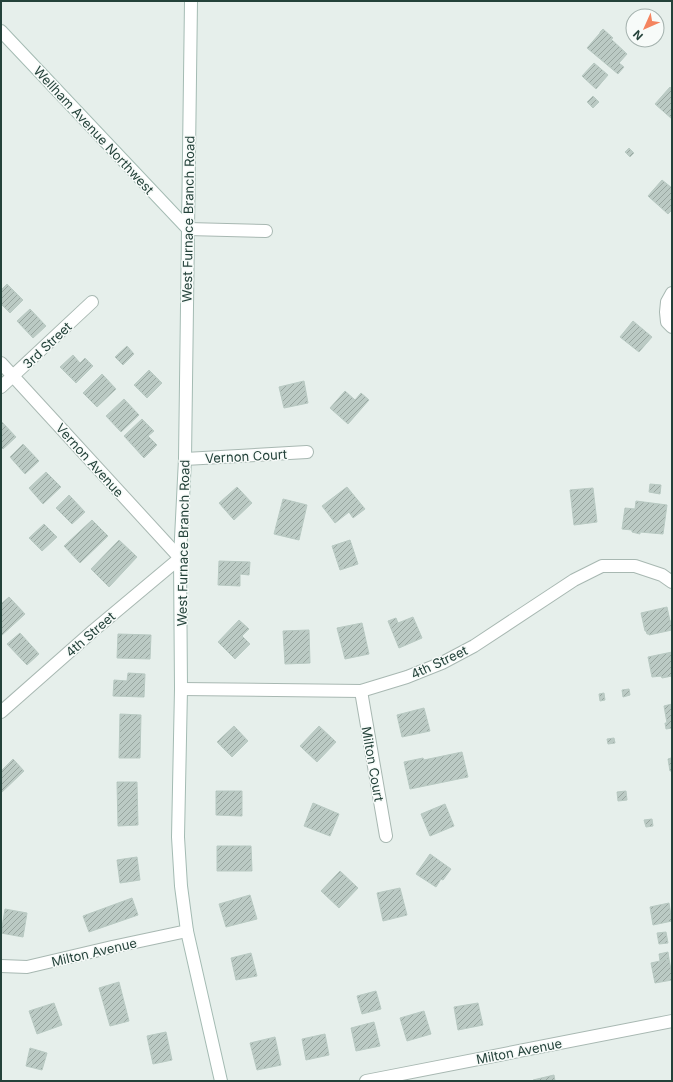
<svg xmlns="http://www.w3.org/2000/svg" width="673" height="1082" viewBox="0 0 673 1082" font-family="Inter,sans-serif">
  <defs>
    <pattern id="building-hatch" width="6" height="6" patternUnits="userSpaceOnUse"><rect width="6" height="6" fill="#bbcac4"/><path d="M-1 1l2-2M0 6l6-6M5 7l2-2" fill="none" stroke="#98a6a0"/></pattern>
  </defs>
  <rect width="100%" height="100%" fill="#e6efeb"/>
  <g fill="url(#building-hatch)" stroke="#b8c9c2">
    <path d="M 603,29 L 613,38 L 611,39 L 627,54 L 619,63 L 624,67 L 618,74 L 587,48 L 600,33 L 600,32 Z"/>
    <path d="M 594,63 L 608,75 L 596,89 L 582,76 Z"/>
    <path d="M 670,87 L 672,89 L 672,119 L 655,104 Z"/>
    <path d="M 593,96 L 599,102 L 593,108 L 587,102 Z"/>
    <path d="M 629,148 L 634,153 L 630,157 L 625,152 Z"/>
    <path d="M 662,180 L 672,188 L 672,210 L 668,214 L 648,196 Z"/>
    <path d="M 7,284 L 23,300 L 10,313 L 1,304 L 1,290 Z"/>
    <path d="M 30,309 L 46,326 L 33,338 L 17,321 Z"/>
    <path d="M 633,321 L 652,337 L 639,352 L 620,337 Z"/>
    <path d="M 127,346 L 134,354 L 123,365 L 115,357 Z"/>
    <path d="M 73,355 L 80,363 L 85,358 L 93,366 L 76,383 L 60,367 Z"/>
    <path d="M 149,370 L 162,383 L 147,398 L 134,385 Z"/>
    <path d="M 102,374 L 116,389 L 97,407 L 83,393 Z"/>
    <path d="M 304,381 L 308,403 L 284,408 L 279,387 Z"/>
    <path d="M 345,391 L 355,400 L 361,393 L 369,400 L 348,424 L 330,408 Z"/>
    <path d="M 124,399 L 139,415 L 121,432 L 106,416 Z"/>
    <path d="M 142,419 L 154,431 L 148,436 L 157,445 L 144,458 L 124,436 Z"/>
    <path d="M 1,421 L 16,437 L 3,449 L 1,447 Z"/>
    <path d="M 23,444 L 39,461 L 25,474 L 10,457 Z"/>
    <path d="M 46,472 L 61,487 L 43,504 L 29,488 Z"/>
    <path d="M 650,484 L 661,485 L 660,494 L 649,492 Z"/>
    <path d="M 237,487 L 252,503 L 234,520 L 219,503 Z"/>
    <path d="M 347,487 L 365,509 L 353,518 L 349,512 L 335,523 L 322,506 Z"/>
    <path d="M 593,488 L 597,522 L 574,525 L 570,490 Z"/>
    <path d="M 69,495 L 85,512 L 72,524 L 56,508 Z"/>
    <path d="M 283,499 L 307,505 L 299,540 L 274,534 Z"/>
    <path d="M 636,501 L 667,505 L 663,534 L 640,532 L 640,534 L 632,532 L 632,530 L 622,529 L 625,508 L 635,509 Z"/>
    <path d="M 92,520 L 108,536 L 80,563 L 64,546 Z"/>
    <path d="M 44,524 L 57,537 L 42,551 L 29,538 Z"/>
    <path d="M 119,540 L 137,557 L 109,587 L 91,569 Z"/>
    <path d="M 350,540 L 358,564 L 340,570 L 332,546 Z"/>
    <path d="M 219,561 L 250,562 L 249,575 L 240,574 L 240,586 L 218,585 Z"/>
    <path d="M 9,597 L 25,614 L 1,636 L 1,604 Z"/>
    <path d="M 667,607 L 670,621 L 672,621 L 672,630 L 649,635 L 649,634 L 647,634 L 646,631 L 645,631 L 641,613 Z"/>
    <path d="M 413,617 L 422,638 L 399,648 L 388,621 L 396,618 L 398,623 Z"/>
    <path d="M 239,620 L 249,629 L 242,636 L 250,644 L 235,659 L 218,642 Z"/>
    <path d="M 362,623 L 369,654 L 345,659 L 337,628 Z"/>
    <path d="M 309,630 L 310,663 L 285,664 L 283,631 Z"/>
    <path d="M 20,633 L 39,654 L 27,665 L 7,644 Z"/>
    <path d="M 118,634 L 151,635 L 150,659 L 117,658 Z"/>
    <path d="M 672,652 L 672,676 L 662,678 L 661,676 L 652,677 L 648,657 Z"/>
    <path d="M 128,673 L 145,674 L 144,697 L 113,696 L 114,680 L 127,681 Z"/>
    <path d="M 629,689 L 630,695 L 623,697 L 622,690 Z"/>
    <path d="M 604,693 L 605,700 L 600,701 L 599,694 Z"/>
    <path d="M 672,704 L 672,728 L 666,729 L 665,723 L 667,723 L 664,706 Z"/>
    <path d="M 424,708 L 430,731 L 402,737 L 397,715 Z"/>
    <path d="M 120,714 L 141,715 L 140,758 L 119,758 Z"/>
    <path d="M 234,726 L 248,741 L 232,757 L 217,742 Z"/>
    <path d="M 319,726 L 336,742 L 317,762 L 300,746 Z"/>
    <path d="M 614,738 L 615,743 L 608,744 L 607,739 Z"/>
    <path d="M 462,752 L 468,777 L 410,789 L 404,762 L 423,758 L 424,760 Z"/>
    <path d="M 671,758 L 672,758 L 672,771 L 670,771 L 668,759 Z"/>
    <path d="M 13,759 L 24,771 L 1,793 L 1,771 Z"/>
    <path d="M 117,782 L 137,782 L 138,825 L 118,826 Z"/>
    <path d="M 216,791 L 242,791 L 242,816 L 216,815 Z"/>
    <path d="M 626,791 L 627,800 L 618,801 L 617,792 Z"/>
    <path d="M 313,803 L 339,814 L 330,836 L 304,826 Z"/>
    <path d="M 445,804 L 454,826 L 430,836 L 421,814 Z"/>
    <path d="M 652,819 L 653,826 L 646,827 L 644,820 Z"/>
    <path d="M 217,846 L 251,846 L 252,871 L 217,871 Z"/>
    <path d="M 430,854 L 451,869 L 443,880 L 441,879 L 436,887 L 416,874 Z"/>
    <path d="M 137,857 L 140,880 L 120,883 L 117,860 Z"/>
    <path d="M 340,871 L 358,888 L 339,908 L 321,891 Z"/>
    <path d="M 400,888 L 407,915 L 383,921 L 377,893 Z"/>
    <path d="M 250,895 L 257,919 L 226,927 L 219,904 Z"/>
    <path d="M 132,898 L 138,915 L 89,932 L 83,916 Z"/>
    <path d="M 669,903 L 672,921 L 653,925 L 650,907 Z"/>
    <path d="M 5,909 L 27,913 L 23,937 L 1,933 Z"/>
    <path d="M 666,932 L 668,943 L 659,944 L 657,933 Z"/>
    <path d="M 668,952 L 669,959 L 660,961 L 659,954 Z"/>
    <path d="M 251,953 L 257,976 L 236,980 L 231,958 Z"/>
    <path d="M 669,959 L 672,975 L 672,980 L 655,983 L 651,963 Z"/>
    <path d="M 119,982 L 129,1021 L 110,1026 L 99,988 Z"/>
    <path d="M 376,991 L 381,1009 L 362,1014 L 357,996 Z"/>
    <path d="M 54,1003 L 62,1025 L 37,1034 L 29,1011 Z"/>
    <path d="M 478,1003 L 483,1025 L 458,1030 L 454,1007 Z"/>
    <path d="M 424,1011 L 431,1034 L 407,1041 L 400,1018 Z"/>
    <path d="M 374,1022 L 380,1046 L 356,1051 L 351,1028 Z"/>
    <path d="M 166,1032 L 172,1060 L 153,1064 L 147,1036 Z"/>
    <path d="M 325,1034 L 329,1055 L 306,1060 L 302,1039 Z"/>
    <path d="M 275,1037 L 281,1065 L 257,1070 L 250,1043 Z"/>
    <path d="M 30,1048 L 47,1053 L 42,1070 L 26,1066 Z"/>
    <path d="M 554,1075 L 555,1081 L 533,1081 L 533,1080 Z"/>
  </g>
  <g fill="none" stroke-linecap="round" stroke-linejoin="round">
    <defs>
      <g id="street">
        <path d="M 188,229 L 266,231"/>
        <path d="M 672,293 L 667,302 L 666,312 L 667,322 L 672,327"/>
        <path d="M 1,363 L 180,558 L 94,630 L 1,712"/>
        <path d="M 1,387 L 92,302"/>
        <path d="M 185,459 L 307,452"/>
        <path d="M 181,689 L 361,691 L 407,677 L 442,663 L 474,646 L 574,580 L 602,566 L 635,566 L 662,575 L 672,582"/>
        <path d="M 361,691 L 386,836"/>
        <path d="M 1,966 L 27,967 L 112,947 L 187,931"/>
        <path d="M 366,1081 L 672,1021"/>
      </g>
      <g id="secondary">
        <path d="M 191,1 L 185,459 L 180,558 L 181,689 L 178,837 L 181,886 L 187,931 L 221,1081"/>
        <path d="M 1,31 L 188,229"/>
      </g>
    </defs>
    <use href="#street" stroke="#a8b8b2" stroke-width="14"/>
    <use href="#secondary" stroke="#a4bbb3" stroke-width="14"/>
    <use href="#street" stroke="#fff" stroke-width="12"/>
    <use href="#secondary" stroke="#fff" stroke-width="12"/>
  </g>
  <g text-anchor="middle" stroke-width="3" stroke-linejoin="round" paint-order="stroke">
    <g font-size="13" fill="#24423a" stroke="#f7fbf9">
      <text transform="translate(94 130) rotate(47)" y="5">Wellham Avenue Northwest</text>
      <text transform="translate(188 219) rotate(-89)" y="5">West Furnace Branch Road</text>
      <text transform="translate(47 345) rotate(-43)" y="5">3rd Street</text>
      <text transform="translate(246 456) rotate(-3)" y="5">Vernon Court</text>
      <text transform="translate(90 460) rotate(48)" y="5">Vernon Avenue</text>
      <text transform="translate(183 543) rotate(-89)" y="5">West Furnace Branch Road</text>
      <text transform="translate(90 634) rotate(-41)" y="5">4th Street</text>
      <text transform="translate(439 662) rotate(-25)" y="5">4th Street</text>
      <text transform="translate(373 764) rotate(80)" y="5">Milton Court</text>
      <text transform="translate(94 952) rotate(-13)" y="5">Milton Avenue</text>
      <text transform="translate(519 1051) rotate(-11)" y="5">Milton Avenue</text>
    </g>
  </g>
  <rect width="673" height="1082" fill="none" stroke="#24423a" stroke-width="4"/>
  <g transform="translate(645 28) rotate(225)"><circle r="19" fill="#f7fbf9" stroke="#a3b1ad"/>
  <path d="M0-3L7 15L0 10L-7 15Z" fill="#f4845f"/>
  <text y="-6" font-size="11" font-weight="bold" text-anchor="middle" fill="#24423a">N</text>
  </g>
</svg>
